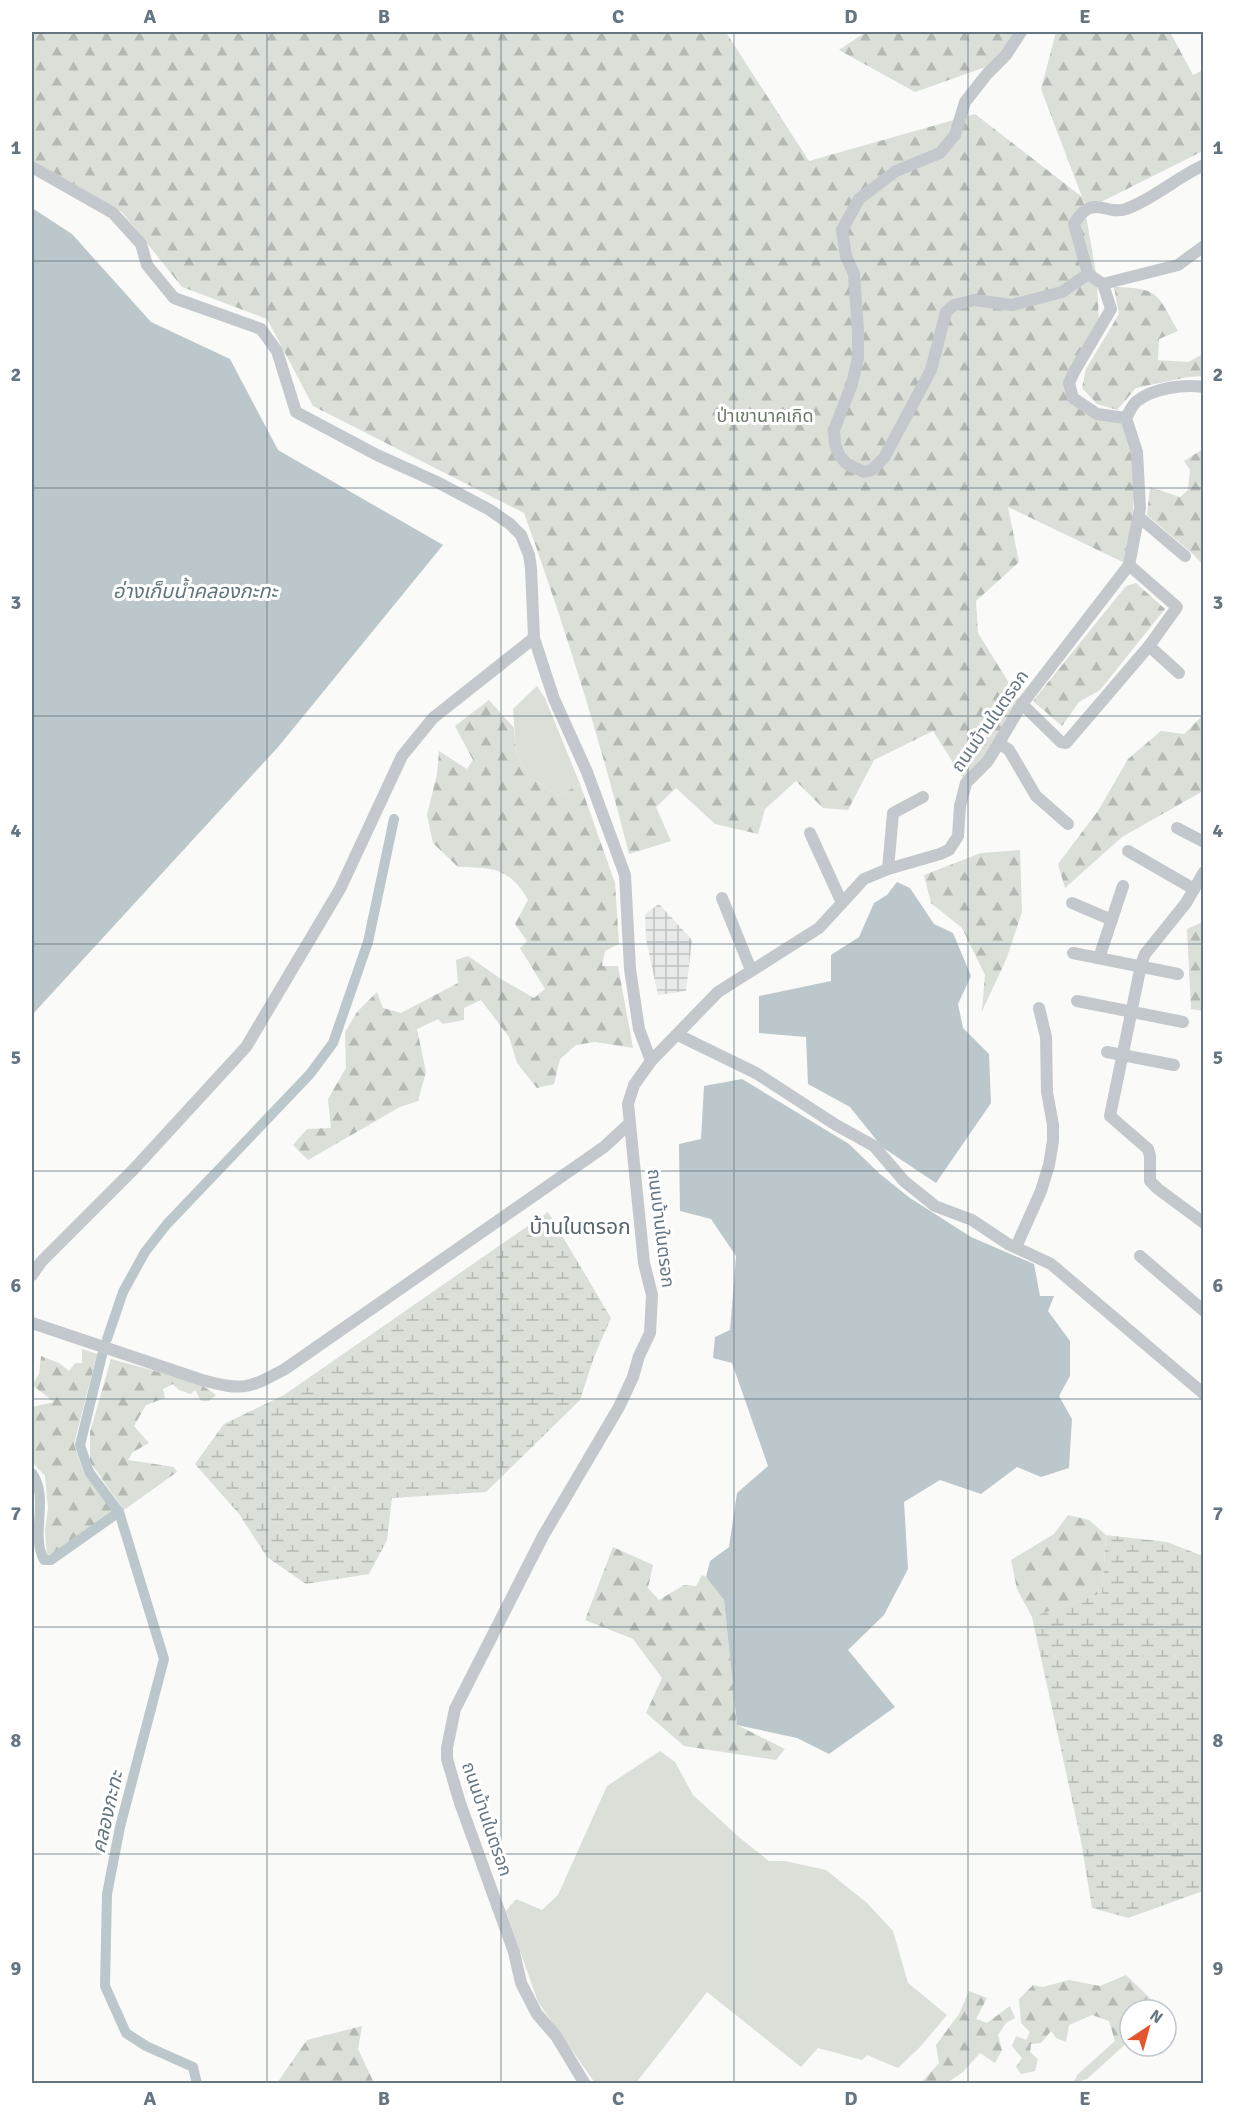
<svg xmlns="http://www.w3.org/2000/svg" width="1235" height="2115" viewBox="0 0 1235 2115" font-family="Signika,'Noto Sans Thai',sans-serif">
  <defs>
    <pattern id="industrial-grid" width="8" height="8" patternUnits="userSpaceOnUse" patternTransform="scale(1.5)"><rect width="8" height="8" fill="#e8e9e9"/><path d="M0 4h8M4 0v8" fill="none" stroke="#c0c1c2"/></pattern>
    <pattern id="forest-firs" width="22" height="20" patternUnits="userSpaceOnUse" patternTransform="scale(1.5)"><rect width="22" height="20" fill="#dadfd7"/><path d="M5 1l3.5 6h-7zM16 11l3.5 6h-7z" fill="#b4b9b4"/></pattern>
    <pattern id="wetland-marsh" width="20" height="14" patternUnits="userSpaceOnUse" patternTransform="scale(1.5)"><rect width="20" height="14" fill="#dadfd7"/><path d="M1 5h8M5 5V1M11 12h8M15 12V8" fill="none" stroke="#b4b9b4"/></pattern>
  </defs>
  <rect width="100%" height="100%" fill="#fafaf8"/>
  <path fill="url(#industrial-grid)" d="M 659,904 L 692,940 L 686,991 L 658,995 L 646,939 L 645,914 Z"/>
  <g fill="#dadfd7">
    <path d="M 537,686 L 545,698 L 580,784 L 558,796 L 530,777 L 516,753 L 513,709 Z"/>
    <path d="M 660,1751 L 675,1762 L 693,1795 L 740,1838 L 769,1861 L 785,1861 L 826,1870 L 867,1903 L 893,1931 L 908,1983 L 947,2015 L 920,2047 L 898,2068 L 867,2055 L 862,2060 L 818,2048 L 801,2067 L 707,1992 L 636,2083 L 595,2083 L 538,2002 L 506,1911 L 516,1899 L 542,1910 L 558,1895 L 607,1786 Z"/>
  </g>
  <g fill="url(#forest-firs)">
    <path d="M 32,32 L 729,32 L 727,34 L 809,161 L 975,114 L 1082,197 L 1041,89 L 1056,32 L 1170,32 L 1193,75 L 1203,70 L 1203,151 L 1087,209 L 1083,199 L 1097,279 L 1099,324 L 1072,387 L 1090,410 L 1127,422 L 1137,452 L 1129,565 L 1008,507 L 1019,562 L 976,601 L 978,633 L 1022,704 L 966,783 L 933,731 L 874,760 L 848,810 L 823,808 L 796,781 L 765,809 L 758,834 L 715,824 L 676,788 L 656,807 L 671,841 L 629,854 C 600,739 564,624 524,513 L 313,406 L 267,319 L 182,287 L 122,212 L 32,160 Z"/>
    <path d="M 866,32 L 1026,32 L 1011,58 L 915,92 L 839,50 Z"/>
    <path d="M 1114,287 C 1160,288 1157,294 1178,331 L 1159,339 L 1158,360 L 1188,362 L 1203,354 L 1203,376 L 1188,377 L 1136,388 L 1117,410 L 1097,404 L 1082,388 L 1086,369 L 1119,314 Z"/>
    <path d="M 1203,449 L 1203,565 L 1193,554 L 1147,515 L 1150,487 L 1180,497 L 1188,490 L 1190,470 L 1184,461 Z"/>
    <path d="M 1136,583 L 1165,609 L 1100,690 L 1079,702 L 1062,726 L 1033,701 L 1126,586 Z"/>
    <path d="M 489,700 L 514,728 L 516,753 L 530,777 L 558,796 L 580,784 L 615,883 L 619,944 L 605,951 L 602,966 L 618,966 L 633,1048 L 595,1042 L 576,1045 L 560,1059 L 554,1084 L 537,1088 L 517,1063 L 509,1037 L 481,1000 L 464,1008 L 464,1020 L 443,1024 L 438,1019 L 417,1029 L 426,1072 L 418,1101 L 400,1107 L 308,1160 L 293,1145 L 307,1129 L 331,1128 L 328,1099 L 346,1068 L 345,1032 L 357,1012 L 377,992 L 383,1008 L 401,1013 L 458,983 L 456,960 L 468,956 L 501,979 L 534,998 L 545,989 L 520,948 L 527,941 L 515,924 L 528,900 C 509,867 492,868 458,867 L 433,843 L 427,815 L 437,774 L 439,751 L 467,769 L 473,760 L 455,726 Z"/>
    <path d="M 1203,715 L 1203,791 L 1122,837 L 1065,888 L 1058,864 L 1098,811 L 1128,759 L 1161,731 L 1184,734 Z"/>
    <path d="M 1020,850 L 1022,912 L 1006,960 L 982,1011 L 985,975 L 962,928 L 931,903 L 924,875 L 981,853 Z"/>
    <path d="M 1203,922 L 1203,1011 L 1191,1009 L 1187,929 Z"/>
    <path d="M 82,1349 L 97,1354 L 74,1444 L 84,1474 L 113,1511 L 52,1554 L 47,1555 L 45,1531 L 48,1508 L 45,1476 L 32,1462 L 32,1407 L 54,1402 L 32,1385 L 39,1374 L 41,1356 L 59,1363 L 69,1371 L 75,1363 L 82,1363 Z"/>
    <path d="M 111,1359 L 199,1383 L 216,1395 L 209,1401 L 201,1401 L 195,1390 L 191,1394 L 179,1390 L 173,1384 L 163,1389 L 165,1398 L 146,1405 L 134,1426 L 149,1443 L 133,1452 L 128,1460 L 174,1467 L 177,1472 L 124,1510 L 90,1462 L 90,1432 Z"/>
    <path d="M 1068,1515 L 1089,1520 L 1106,1535 L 1102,1593 L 1032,1617 L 1017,1589 L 1011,1560 L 1054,1534 Z"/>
    <path d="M 613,1547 L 653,1565 L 648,1588 L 659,1600 L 684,1585 L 696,1586 L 702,1575 L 706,1577 L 724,1600 L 737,1725 L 785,1749 L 776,1760 L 684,1746 L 646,1713 L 662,1678 L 633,1639 L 585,1620 Z"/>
    <path d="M 1126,1975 L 1152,2000 L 1149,2010 L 1130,2010 L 1130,2040 L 1087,2079 L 1073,2083 L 1078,2074 L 1115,2041 L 1109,2021 L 1092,2015 L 1069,2025 L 1066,2042 L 1056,2038 L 1051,2031 L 1041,2043 L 1031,2044 L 1030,2052 L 1038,2059 L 1035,2071 L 1021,2074 L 1016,2067 L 1022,2058 L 1012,2046 L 1016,2036 L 1026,2040 L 1030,2032 L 1021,2023 L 1019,1999 L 1033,1985 L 1043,1987 L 1069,1980 L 1100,1986 Z"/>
    <path d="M 969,1991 L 987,1998 L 976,2019 L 987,2023 L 1010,2006 L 1015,2018 L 1006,2023 L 998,2035 L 1002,2050 L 995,2063 L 980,2053 L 963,2072 L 947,2083 L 921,2083 L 939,2063 L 936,2045 L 959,2014 Z"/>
    <path d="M 362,2026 L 358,2049 L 374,2083 L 277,2083 L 307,2040 Z"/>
  </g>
  <g fill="url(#wetland-marsh)">
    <path d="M 548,1212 L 611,1318 L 594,1357 L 580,1400 L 486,1492 L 392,1498 L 387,1540 L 369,1574 L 306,1584 L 267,1557 L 239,1514 L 195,1464 L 224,1424 L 284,1395 Z"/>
    <path d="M 1106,1535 L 1167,1542 L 1203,1556 L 1203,1891 L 1128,1918 L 1092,1908 L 1081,1841 L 1032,1617 L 1102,1593 Z"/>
  </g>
  <g fill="#bbc7cb">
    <path d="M 32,208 L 72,234 L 151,322 L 230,359 L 278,450 L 443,545 L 279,746 L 32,1015 Z"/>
    <path d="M 897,882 L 910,888 L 934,924 L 953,933 L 971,976 L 958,1004 L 963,1028 L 989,1054 L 991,1103 L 936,1183 L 882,1147 L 850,1107 L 808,1084 L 806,1037 L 759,1033 L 759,996 L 831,981 L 831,955 L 859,937 L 874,903 L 887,895 Z"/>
    <path d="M 742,1079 L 849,1144 L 880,1174 L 910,1198 L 971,1237 L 1034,1264 L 1040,1296 L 1054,1296 L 1048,1311 L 1070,1341 L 1070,1376 L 1059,1396 L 1072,1419 L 1069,1468 L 1041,1477 L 1017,1467 L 981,1494 L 940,1480 L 904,1502 L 908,1569 L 884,1615 L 848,1650 L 895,1707 L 829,1754 L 797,1738 L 737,1725 L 724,1600 L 706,1577 L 710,1561 L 729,1547 L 737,1493 L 768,1466 L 732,1363 L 713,1358 L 715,1337 L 730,1330 L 736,1256 L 711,1219 L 680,1211 L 679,1144 L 701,1139 L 704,1086 Z"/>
  </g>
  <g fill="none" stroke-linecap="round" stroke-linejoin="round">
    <g stroke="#bbc7cb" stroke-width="10">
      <path d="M 107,1339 L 123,1292 L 145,1252 L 167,1224 L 310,1074 L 333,1043 L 368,942 L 394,819"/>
      <path d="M 102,1355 L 80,1445 L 89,1472 L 119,1512 L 164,1659 L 120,1827 L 107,1894 L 105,1986 L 126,2033 L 146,2046 L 193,2067 L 197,2084"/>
      <path d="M 32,1473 C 50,1498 30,1534 44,1560 L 51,1560 L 119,1512"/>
    </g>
    <g stroke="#c3c8cc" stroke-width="12">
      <path d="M 1021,32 L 1006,55 L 987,74 L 965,102 L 955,135 L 940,153 L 896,171 L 859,199 L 842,230 L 846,256 L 854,274 L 858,331 L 858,358 L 852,384 L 834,430 L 835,444 L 839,455 L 847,464 L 864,472 L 872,470 L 884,458 L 931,370 L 946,312 L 954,305 L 974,300 L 1012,305 L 1062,292 L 1088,274 L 1103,284 L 1111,309 L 1074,372 L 1069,383 L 1073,398 L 1097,414 L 1126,418"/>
      <path d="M 32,167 L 113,213 L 141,244 L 147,265 L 174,298 L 261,329 L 277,351 L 296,412 L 377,455 L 439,483 L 490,510 L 510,524 L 521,535 L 529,555 L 531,568 L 534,638 L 554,699 L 587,772 L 625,875 L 630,969 L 639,1029 L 651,1061"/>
      <path d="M 1088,274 L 1074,224 C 1093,192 1104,216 1126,209 C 1154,199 1177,177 1204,165"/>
      <path d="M 1103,284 L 1178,265 L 1204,246"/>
      <path d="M 1126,418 C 1129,413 1132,405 1137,401 C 1154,388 1183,384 1204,387"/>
      <path d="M 1139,517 L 1185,556"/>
      <path d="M 1129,565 L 1177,607 L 1149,646 L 1179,673"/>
      <path d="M 1022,704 L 1061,742 L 1066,743 L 1149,646"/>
      <path d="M 999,743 L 1009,750 L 1036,796 L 1068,824"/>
      <path d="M 1177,828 L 1204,842"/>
      <path d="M 810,833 L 842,903"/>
      <path d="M 1128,851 L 1194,889"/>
      <path d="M 888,869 L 893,813 L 923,797"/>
      <path d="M 1204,872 L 1186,903 L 1145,954 L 1141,965 L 1110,1116 L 1148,1149 L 1150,1156 L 1150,1181 L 1158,1189 L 1204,1223"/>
      <path d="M 722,898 L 751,970"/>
      <path d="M 1072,903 L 1112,920"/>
      <path d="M 1073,953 L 1178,974"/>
      <path d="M 1099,958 L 1123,886"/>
      <path d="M 1077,1001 L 1183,1022"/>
      <path d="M 678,1035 L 756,1073 L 836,1125 L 874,1146 L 904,1181 L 935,1206 L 972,1220 L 1008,1244 L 1051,1264 L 1204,1394"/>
      <path d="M 1107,1052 L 1174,1065"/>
      <path d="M 1016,1247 L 1041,1191 L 1049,1165 L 1053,1141 L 1053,1125 L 1047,1092 L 1046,1037 L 1039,1008"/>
      <path d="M 1140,1256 L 1204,1311"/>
      <path d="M 32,1275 L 41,1262 L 134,1169 L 246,1047 L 340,889 L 402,756 L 433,718 L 534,638"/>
      <path d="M 32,1323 L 202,1380 C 243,1391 248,1389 285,1369 L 604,1147 L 630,1123"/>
      <path d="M 585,2084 L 556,2036 L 537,2014 L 521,1983 L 514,1952 L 460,1803 L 447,1759 L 447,1748 L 455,1709 L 543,1536 L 619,1407 L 633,1377 L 639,1356 L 650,1333 L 652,1295 L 644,1263 L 628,1104 L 634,1085 L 651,1061 L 718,992 L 819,928 L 864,879 L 888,869 L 940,854 L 949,850 L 958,836 L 960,806 L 966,783 L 988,761 L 1022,704 L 1129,565 L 1140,508 L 1137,452 L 1126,418"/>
    </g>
  </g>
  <path fill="none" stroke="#657683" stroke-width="1.5" stroke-opacity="0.55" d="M 267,32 L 267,2084M 501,32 L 501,2084M 734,32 L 734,2084M 968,32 L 968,2084M 32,261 L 1204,261M 32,488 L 1204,488M 32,716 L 1204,716M 32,944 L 1204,944M 32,1171 L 1204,1171M 32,1399 L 1204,1399M 32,1627 L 1204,1627M 32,1854 L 1204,1854"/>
  <g text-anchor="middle" stroke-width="6" stroke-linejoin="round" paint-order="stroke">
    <g font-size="18" fill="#687a64" stroke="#fff">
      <text x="765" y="422">ป่าเขานาคเกิด</text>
    </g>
    <g font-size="18" fill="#657683" stroke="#fff">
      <text transform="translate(990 721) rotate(-55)" y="6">ถนนบ้านในตรอก</text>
      <text transform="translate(661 1228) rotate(83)" y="6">ถนนบ้านในตรอก</text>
      <text transform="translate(487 1819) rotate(71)" y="6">ถนนบ้านในตรอก</text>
    </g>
    <g font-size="20" font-style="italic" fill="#60757c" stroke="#fff">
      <text x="195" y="598">อ่างเก็บน้ำคลองกะทะ</text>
      <text transform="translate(107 1812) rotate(-77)" y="7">คลองกะทะ</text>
    </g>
    <g font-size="21" fill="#57646e" stroke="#fff">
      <text x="580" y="1234">บ้านในตรอก</text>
    </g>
  </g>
  <rect width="1235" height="2115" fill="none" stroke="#ffffff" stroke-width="66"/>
  <g transform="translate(1148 2028) rotate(36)"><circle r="28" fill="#ffffff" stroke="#c1c8cd" stroke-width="1.5"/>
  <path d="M0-4.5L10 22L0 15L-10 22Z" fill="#e4572e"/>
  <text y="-9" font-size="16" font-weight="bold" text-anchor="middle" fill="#657683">N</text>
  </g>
  <rect x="33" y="33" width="1169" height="2049" fill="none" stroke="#657683" stroke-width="2"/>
  <g font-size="20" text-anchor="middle" font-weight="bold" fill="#657683">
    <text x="150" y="23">A</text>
    <text x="384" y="23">B</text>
    <text x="618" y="23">C</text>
    <text x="851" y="23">D</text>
    <text x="1085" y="23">E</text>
    <text x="16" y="154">1</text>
    <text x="1218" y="154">1</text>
    <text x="16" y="381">2</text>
    <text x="1218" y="381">2</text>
    <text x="16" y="609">3</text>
    <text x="1218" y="609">3</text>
    <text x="16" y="837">4</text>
    <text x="1218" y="837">4</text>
    <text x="16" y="1064">5</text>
    <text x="1218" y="1064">5</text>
    <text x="16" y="1292">6</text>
    <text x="1218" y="1292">6</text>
    <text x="16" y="1520">7</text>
    <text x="1218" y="1520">7</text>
    <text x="16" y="1747">8</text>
    <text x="1218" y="1747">8</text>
    <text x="16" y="1975">9</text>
    <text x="1218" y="1975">9</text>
    <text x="150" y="2105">A</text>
    <text x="384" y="2105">B</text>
    <text x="618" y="2105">C</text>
    <text x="851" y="2105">D</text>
    <text x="1085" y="2105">E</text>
  </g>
</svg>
